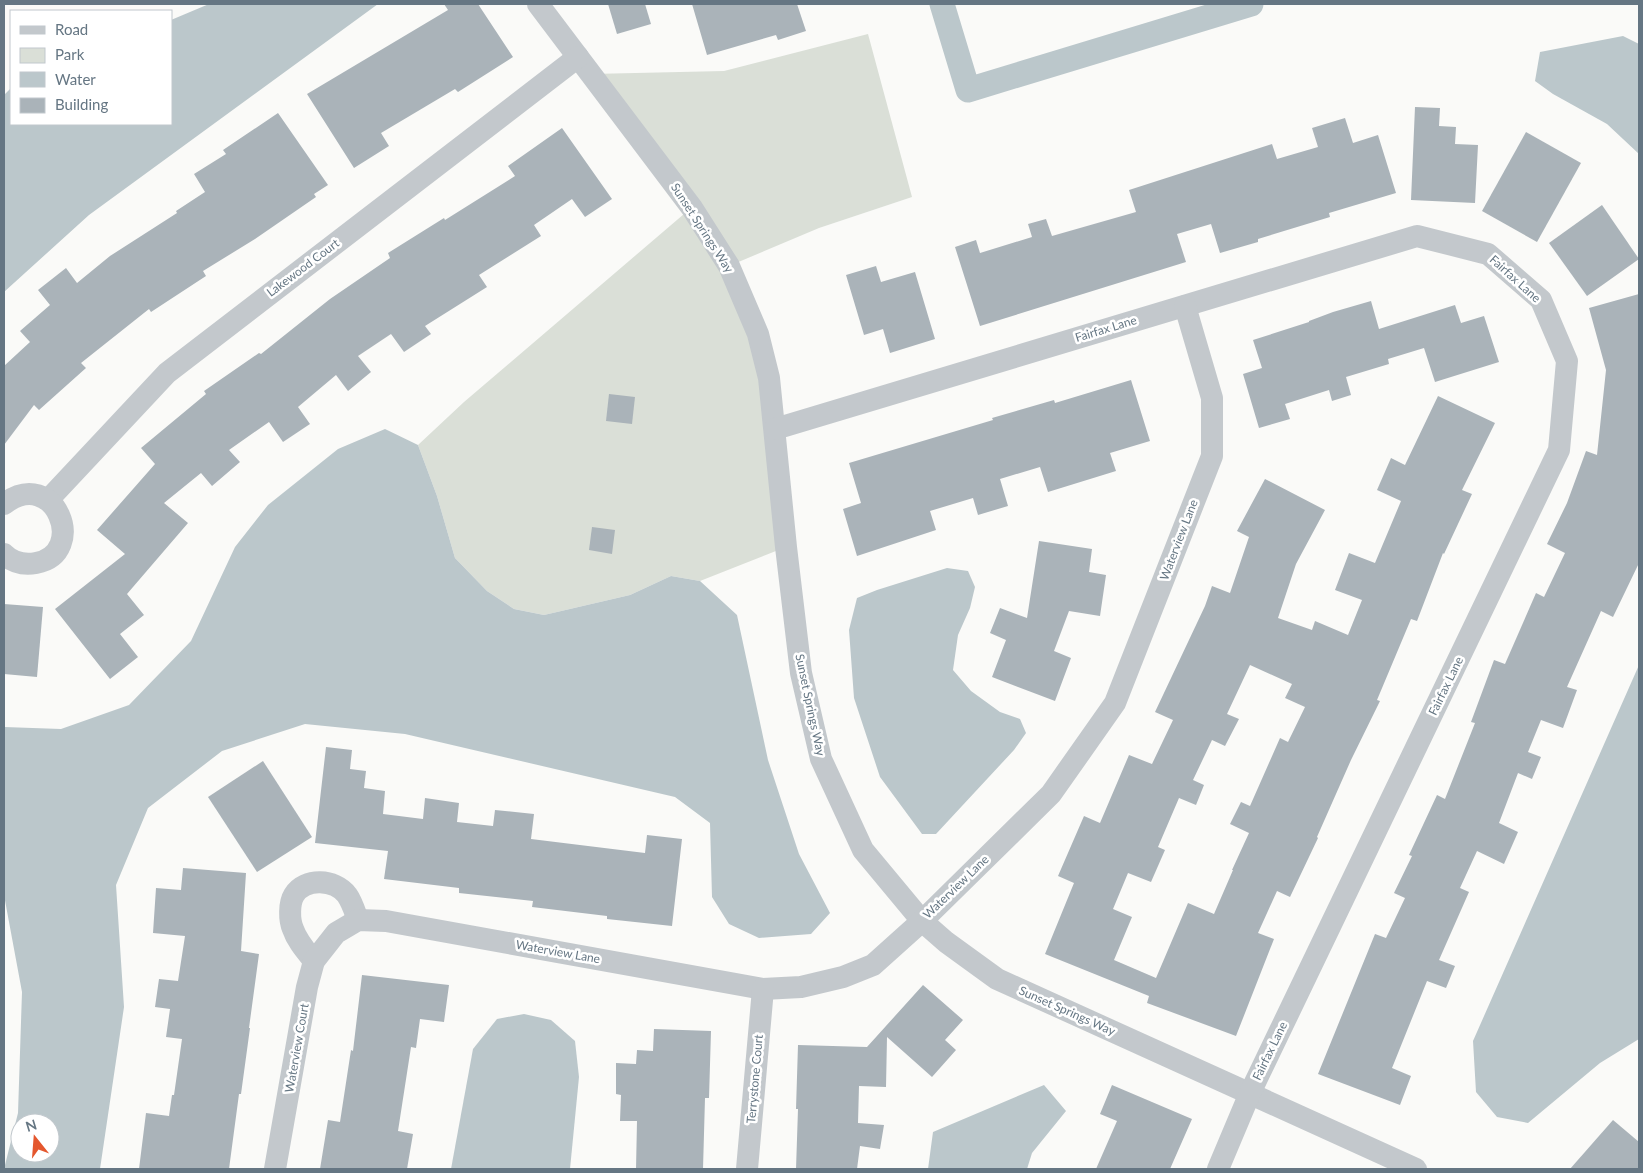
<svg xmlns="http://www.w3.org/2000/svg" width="1643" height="1173" viewBox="0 0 1643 1173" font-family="Lato,sans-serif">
  <rect width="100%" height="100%" fill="#fafaf8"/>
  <path fill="#dadfd7" d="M 868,34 L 912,197 L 819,228 L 729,266 L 758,334 L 786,547 L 700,581 L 671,576 L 630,595 L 544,615 L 514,609 L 487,591 L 455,558 L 437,496 L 418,445 L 464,402 L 691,208 L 591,74 L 724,71 Z"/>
  <g fill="#bbc7cb" fill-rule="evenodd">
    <path d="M 209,4 L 378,4 L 89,215 L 4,292 L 4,95 L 11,88 L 11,124 L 171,124 L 171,20 Z"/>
    <path d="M 1623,36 L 1639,44 L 1639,154 L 1607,124 L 1553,94 L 1535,81 L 1540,52 Z"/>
    <path d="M 385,429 L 418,445 L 437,496 L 455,558 L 487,591 L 514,609 L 544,615 L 630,595 L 671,576 L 700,581 L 737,615 L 768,760 L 799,854 L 830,913 L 811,934 L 759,938 L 729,924 L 712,897 L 710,823 L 675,797 L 405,734 L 305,724 L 222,751 L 148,808 L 116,885 L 124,1007 L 100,1169 L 4,1169 L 18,1113 L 22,992 L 4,895 L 4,727 L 61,729 L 129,705 L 191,641 L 235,547 L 268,505 L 338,449 ZM 20,1123 L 50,1123 L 50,1153 L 20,1153 Z"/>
    <path d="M 947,568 L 968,571 L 975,587 L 970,608 L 958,635 L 953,670 L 971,691 L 1000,712 L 1020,719 L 1026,733 L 1014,750 L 936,834 L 922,834 L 880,777 L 854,698 L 849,630 L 857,598 L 877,590 Z"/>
    <path d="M 1639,665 L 1639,1039 L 1600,1063 L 1528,1123 L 1497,1117 L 1476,1092 L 1473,1041 Z"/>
    <path d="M 524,1014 L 551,1020 L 575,1041 L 579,1077 L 570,1169 L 451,1169 L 473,1049 L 497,1019 Z"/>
    <path d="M 1044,1085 L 1066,1111 L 1032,1153 L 1027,1169 L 928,1169 L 933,1132 Z"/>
  </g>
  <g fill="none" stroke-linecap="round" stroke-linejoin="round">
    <path stroke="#bbc7cb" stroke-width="25" d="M 942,4 L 968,90 L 1251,4"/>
  </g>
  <g fill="#aab3b9" fill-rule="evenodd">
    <path d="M 444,4 L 478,4 L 513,57 L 458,92 L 455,89 L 381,133 L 389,146 L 354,168 L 307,94 L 448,10 Z"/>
    <path d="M 608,4 L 645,4 L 651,24 L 617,34 Z"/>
    <path d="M 692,4 L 797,4 L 806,31 L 778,40 L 776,35 L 707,55 Z"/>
    <path d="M 1415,107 L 1440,108 L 1439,126 L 1456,127 L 1455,144 L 1478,145 L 1475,203 L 1411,200 Z"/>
    <path d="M 278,113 L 328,185 L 314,194 L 316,197 L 255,239 L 203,271 L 206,276 L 151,312 L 149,309 L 81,363 L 86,368 L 39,410 L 34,405 L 4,445 L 4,366 L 30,342 L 20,331 L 50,305 L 38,290 L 66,268 L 77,283 L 110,256 L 177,213 L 176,211 L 205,192 L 194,174 L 226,154 L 223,150 Z"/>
    <path d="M 1345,118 L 1353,143 L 1378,135 L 1396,193 L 1329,213 L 1330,217 L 1258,239 L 1258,242 L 1220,253 L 1211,224 L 1177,234 L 1186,262 L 980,326 L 955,247 L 976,240 L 980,253 L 1032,237 L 1028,224 L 1046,219 L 1052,236 L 1136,212 L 1129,190 L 1272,144 L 1277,159 L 1318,147 L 1312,128 Z"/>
    <path d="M 562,128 L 612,199 L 585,217 L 572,199 L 534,225 L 541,236 L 479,275 L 487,287 L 425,326 L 431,334 L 404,352 L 391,334 L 358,356 L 371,372 L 348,391 L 336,375 L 298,407 L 310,424 L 283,442 L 269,422 L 229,450 L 240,462 L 212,486 L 201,473 L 164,503 L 188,523 L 127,594 L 144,615 L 120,634 L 138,657 L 110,679 L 55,609 L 125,554 L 97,530 L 155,464 L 141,448 L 206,394 L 204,391 L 259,353 L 261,354 L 330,299 L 390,258 L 388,253 L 444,218 L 445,220 L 515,176 L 508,166 Z"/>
    <path d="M 1526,132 L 1581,163 L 1537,242 L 1482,211 Z"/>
    <path d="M 1602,205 L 1639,259 L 1587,296 L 1549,243 Z"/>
    <path d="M 876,266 L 881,282 L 915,272 L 935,339 L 890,353 L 883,329 L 864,335 L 846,275 Z"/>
    <path d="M 1639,294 L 1639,563 L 1613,617 L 1601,611 L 1567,687 L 1577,690 L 1563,728 L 1541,720 L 1528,752 L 1541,757 L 1532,779 L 1518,773 L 1499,823 L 1518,832 L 1504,864 L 1477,851 L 1460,888 L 1469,892 L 1439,960 L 1455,966 L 1446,988 L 1427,981 L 1392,1068 L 1411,1076 L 1400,1105 L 1318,1074 L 1375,934 L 1386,938 L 1405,898 L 1394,893 L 1412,856 L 1409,855 L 1437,795 L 1445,799 L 1475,723 L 1471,722 L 1494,660 L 1505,664 L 1536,593 L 1544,597 L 1565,553 L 1547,544 L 1567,503 L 1586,451 L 1597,455 L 1606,370 L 1589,308 Z"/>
    <path d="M 1371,301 L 1379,329 L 1455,305 L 1461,323 L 1484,316 L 1499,362 L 1435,382 L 1424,348 L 1388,359 L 1389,364 L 1346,377 L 1351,395 L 1332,401 L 1329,390 L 1285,404 L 1290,419 L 1259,428 L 1243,374 L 1262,368 L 1253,340 L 1309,322 L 1309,321 L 1333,312 Z"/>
    <path d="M 1131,380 L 1150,441 L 1110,453 L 1116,471 L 1048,492 L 1040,467 L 1000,479 L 1008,506 L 978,515 L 973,498 L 930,511 L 936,530 L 857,556 L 843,509 L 861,503 L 849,463 L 993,420 L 992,418 L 1054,400 L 1055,403 Z"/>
    <path d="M 609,394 L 635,397 L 632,424 L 606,421 Z"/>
    <path d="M 1438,396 L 1495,423 L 1462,490 L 1472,494 L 1444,554 L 1443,553 L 1417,621 L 1411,619 L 1377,700 L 1380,701 L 1351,760 L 1317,837 L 1318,838 L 1290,897 L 1277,891 L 1258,933 L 1274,939 L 1236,1036 L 1147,1003 L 1149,996 L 1045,954 L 1074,883 L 1058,876 L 1084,816 L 1100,823 L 1129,755 L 1152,764 L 1173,720 L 1155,712 L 1205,606 L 1212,586 L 1230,593 L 1249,537 L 1237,531 L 1265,479 L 1325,510 L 1296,564 L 1278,618 L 1312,630 L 1315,621 L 1348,635 L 1362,600 L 1335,590 L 1349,553 L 1375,563 L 1401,501 L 1377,490 L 1391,458 L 1405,465 ZM 1250,665 L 1292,684 L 1285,698 L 1305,707 L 1288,742 L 1280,738 L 1250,806 L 1241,802 L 1230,824 L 1249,833 L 1232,870 L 1233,870 L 1214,914 L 1188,903 L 1156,978 L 1114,960 L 1132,917 L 1113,909 L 1128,873 L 1151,882 L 1165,850 L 1158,847 L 1179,798 L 1196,805 L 1204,785 L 1193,780 L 1212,740 L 1225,746 L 1239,719 L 1227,714 Z"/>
    <path d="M 592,527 L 615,530 L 612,554 L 589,550 Z"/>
    <path d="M 1039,541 L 1092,549 L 1089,572 L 1106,575 L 1100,616 L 1069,611 L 1054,651 L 1071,658 L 1055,701 L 992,677 L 1006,640 L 990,633 L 1000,608 L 1027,618 Z"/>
    <path d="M 4,604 L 43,607 L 37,677 L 4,674 Z"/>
    <path d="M 326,747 L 352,750 L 350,769 L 366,771 L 364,788 L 385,791 L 383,814 L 423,819 L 425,798 L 459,803 L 457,822 L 493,826 L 495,810 L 534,814 L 531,839 L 645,853 L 647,835 L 682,839 L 672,926 L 607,919 L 607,916 L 532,907 L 533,901 L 459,893 L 459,888 L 384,879 L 388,851 L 315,843 Z"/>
    <path d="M 263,761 L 312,837 L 257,872 L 208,797 Z"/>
    <path d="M 183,868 L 246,873 L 241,951 L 259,954 L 249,1028 L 250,1028 L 241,1094 L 239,1094 L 229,1169 L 139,1169 L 146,1113 L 169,1116 L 172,1095 L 174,1095 L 182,1039 L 166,1037 L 170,1009 L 155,1007 L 159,979 L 178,981 L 185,936 L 153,933 L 156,888 L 181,890 Z"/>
    <path d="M 362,975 L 449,985 L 444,1022 L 420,1019 L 416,1048 L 411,1047 L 398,1131 L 413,1134 L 407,1169 L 320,1169 L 328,1120 L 340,1122 L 351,1050 L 353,1051 Z"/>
    <path d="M 923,985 L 963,1020 L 945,1040 L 956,1050 L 932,1077 L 887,1037 L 886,1087 L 859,1086 L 858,1123 L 884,1125 L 880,1149 L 860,1146 L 857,1169 L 796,1169 L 798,1109 L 796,1109 L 798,1045 L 867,1047 Z"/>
    <path d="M 654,1029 L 711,1031 L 709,1098 L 705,1098 L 703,1169 L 636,1169 L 637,1121 L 620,1121 L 621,1095 L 616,1094 L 616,1063 L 636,1064 L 637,1050 L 653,1051 Z"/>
    <path d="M 1112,1085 L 1192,1119 L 1170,1169 L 1096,1169 L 1117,1121 L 1100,1114 Z"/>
    <path d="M 1613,1120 L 1639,1142 L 1639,1169 L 1570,1169 Z"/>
  </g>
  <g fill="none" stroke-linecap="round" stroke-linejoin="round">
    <g stroke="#c3c8cc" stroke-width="22">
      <path d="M 538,4 L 692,208 L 729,266 L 758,334 L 769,378 L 786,547 L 801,673 L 821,759 L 863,850 L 922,921 L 946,942 L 997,979 L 1416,1169"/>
      <path d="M 775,429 L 1417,236 L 1488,254 L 1541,300 L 1567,361 L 1559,450 L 1250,1093 L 1218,1169"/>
      <path d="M 48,500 L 167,373 L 578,57"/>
      <path d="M 4,504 C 55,465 89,553 36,563 C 24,565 13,563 4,554"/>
      <path d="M 314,961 C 306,951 297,941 293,929 C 289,920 289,903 294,895 C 305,877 335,879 347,895 C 352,902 355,912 358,920"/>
      <path d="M 275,1169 L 307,987 L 314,961 L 336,933 L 358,920 L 386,921 L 763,989 L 801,987 L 843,977 L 873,965 L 922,921 L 1051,794 L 1115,703 L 1212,456 L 1212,398 L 1185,306"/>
      <path d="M 747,1169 L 763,989"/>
    </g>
  </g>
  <g text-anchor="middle" stroke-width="5" stroke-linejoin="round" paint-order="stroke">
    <g font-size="12" fill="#657683" stroke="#fff">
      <text transform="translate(702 228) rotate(57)" y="4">Sunset Springs Way</text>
      <text transform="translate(303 268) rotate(-37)" y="4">Lakewood Court</text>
      <text transform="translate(1515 279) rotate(42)" y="4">Fairfax Lane</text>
      <text transform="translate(1106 329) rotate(-17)" y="4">Fairfax Lane</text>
      <text transform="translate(1179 540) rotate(-69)" y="4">Waterview Lane</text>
      <text transform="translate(1446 686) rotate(-64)" y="4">Fairfax Lane</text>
      <text transform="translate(810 705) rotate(78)" y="4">Sunset Springs Way</text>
      <text transform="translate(956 887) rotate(-44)" y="4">Waterview Lane</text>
      <text transform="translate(558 952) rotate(10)" y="4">Waterview Lane</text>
      <text transform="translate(1067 1011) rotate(24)" y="4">Sunset Springs Way</text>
      <text transform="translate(297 1048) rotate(-80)" y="4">Waterview Court</text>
      <text transform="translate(1270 1051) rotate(-64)" y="4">Fairfax Lane</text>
      <text transform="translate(755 1079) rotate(-85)" y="4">Terrystone Court</text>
    </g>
  </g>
  <rect width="1643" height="1173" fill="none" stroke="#657683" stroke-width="10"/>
  <rect x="10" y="10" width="162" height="115" fill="#ffffff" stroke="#c1c8cd"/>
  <rect x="20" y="26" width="25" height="8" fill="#c3c8cc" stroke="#c1c8cd"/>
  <text x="55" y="35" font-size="15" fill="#657683">Road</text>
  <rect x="20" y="48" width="25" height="15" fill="#dadfd7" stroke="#c1c8cd"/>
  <text x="55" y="60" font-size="15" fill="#657683">Park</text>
  <rect x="20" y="72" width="25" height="15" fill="#bbc7cb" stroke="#c1c8cd"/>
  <text x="55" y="85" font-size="15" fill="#657683">Water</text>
  <rect x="20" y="98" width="25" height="15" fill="#aab3b9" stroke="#c1c8cd"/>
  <text x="55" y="110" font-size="15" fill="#657683">Building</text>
  <g transform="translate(35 1138) rotate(343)"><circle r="24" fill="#ffffff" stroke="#c1c8cd"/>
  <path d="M0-4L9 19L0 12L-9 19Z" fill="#e4572e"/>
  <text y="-8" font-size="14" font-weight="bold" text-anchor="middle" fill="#657683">N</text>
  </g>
</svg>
